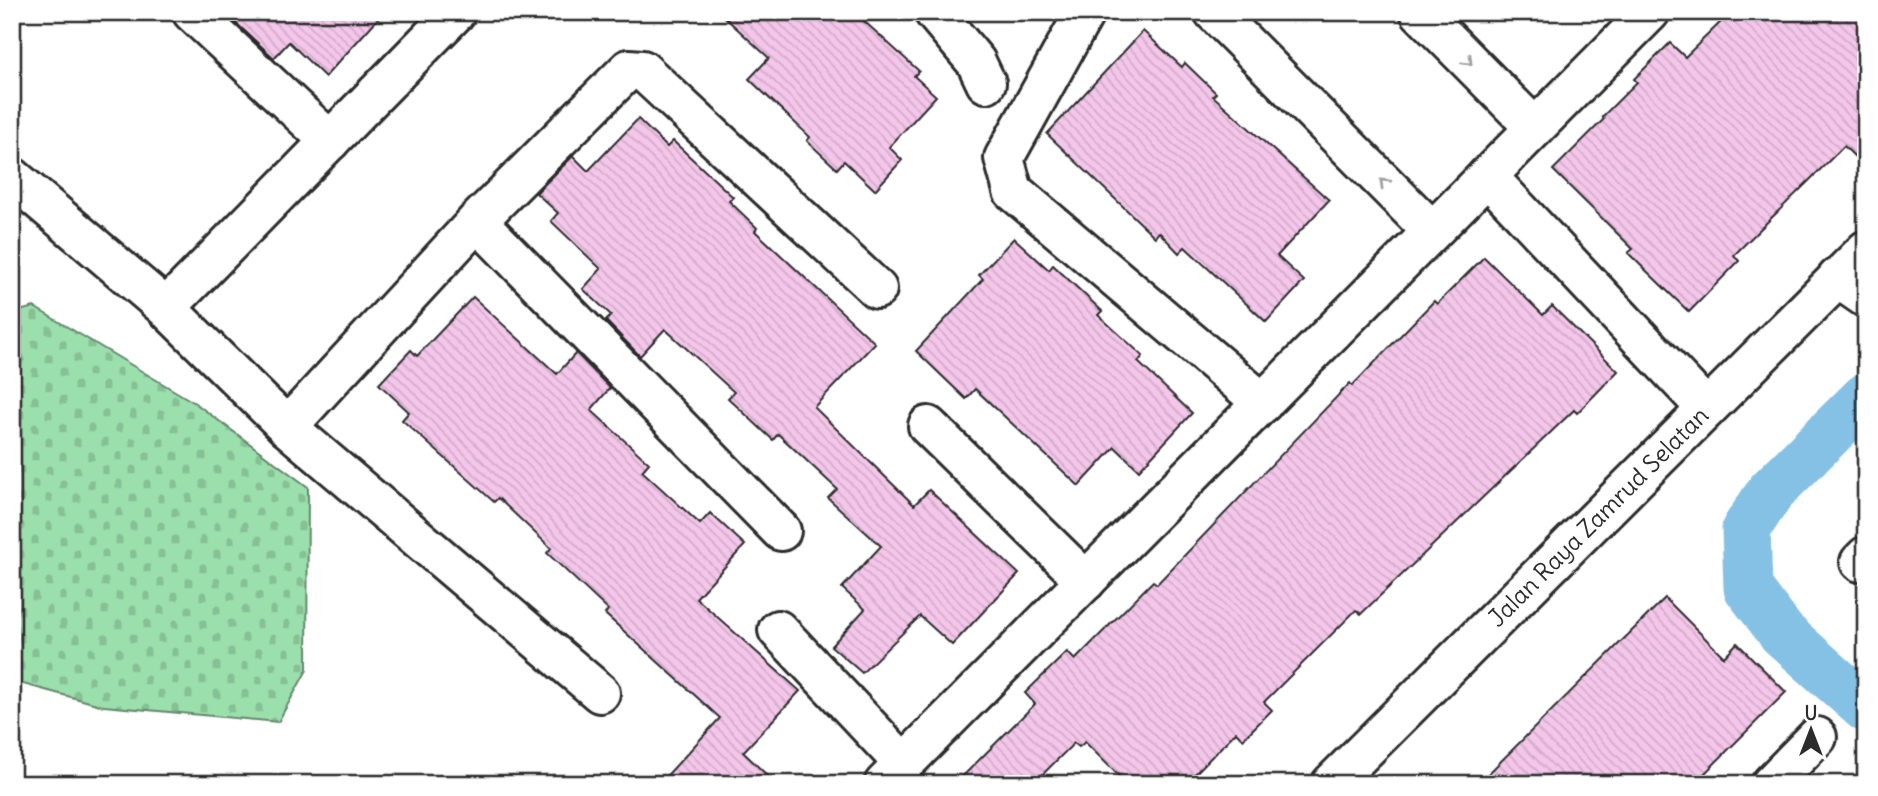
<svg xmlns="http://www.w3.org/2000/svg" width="1878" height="796" viewBox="0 0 1878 796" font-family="Delius,sans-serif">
  <defs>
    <pattern id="cemetery-stones" width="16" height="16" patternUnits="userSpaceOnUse" patternTransform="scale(1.75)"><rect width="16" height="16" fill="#9be0ac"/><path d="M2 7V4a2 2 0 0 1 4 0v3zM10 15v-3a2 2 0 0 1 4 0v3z" fill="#86c094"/></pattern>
    <pattern id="building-back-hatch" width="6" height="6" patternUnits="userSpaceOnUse" patternTransform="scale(1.75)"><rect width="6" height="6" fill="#f4c6ea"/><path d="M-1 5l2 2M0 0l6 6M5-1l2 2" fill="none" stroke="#d1aac9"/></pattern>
  </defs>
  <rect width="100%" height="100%" fill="#fff"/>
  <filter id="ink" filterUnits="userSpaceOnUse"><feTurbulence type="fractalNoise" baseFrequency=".0143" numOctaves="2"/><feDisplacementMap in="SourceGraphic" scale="14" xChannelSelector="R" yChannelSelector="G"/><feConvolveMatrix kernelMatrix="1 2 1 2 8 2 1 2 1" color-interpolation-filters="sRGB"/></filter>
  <g filter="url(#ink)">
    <path fill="url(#cemetery-stones)" stroke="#63866c" stroke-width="2" d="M 34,307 L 195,403 L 308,487 L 307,670 L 278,722 L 104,706 L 12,681 L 12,313 Z"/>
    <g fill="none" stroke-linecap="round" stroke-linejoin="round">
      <path stroke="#85c1e5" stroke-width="49" d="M 1866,397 L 1771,491 L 1746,529 L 1748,588 L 1782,633 L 1866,708"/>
    </g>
    <g fill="url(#building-back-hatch)" stroke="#2b2b2b" stroke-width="2">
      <path d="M 224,12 L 384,12 L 325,77 L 289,42 L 274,58 Z"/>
      <path d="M 719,12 L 854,12 L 919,71 L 914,76 L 936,96 L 889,147 L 902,160 L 875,190 L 844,161 L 837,169 L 807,141 L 810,137 L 749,79 L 769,58 Z"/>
      <path d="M 1731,12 L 1866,12 L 1866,168 L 1844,146 L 1734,255 L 1739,261 L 1689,312 L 1628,253 L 1633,249 L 1553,170 L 1604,119 L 1602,117 L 1637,82 L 1634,79 L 1670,43 L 1685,57 Z"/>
      <path d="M 1143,31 L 1182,67 L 1185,63 L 1216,93 L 1213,96 L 1329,200 L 1277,256 L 1304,281 L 1266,322 L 1185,247 L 1179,253 L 1159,232 L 1155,237 L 1047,134 Z"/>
      <path d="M 638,119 L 667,147 L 673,141 L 733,197 L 729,201 L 757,228 L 755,231 L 875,343 L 814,407 L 914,505 L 929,490 L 1019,574 L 952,645 L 920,616 L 862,673 L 831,646 L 865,609 L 842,588 L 881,546 L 828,498 L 837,489 L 778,434 L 773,440 L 728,398 L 734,392 L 665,329 L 640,356 L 606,321 L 611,315 L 583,289 L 601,269 L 551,221 L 558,213 L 536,193 L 573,156 L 588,171 Z"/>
      <path d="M 1014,238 L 1049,270 L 1053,265 L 1102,311 L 1098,315 L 1143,356 L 1138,362 L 1192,413 L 1139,470 L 1115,447 L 1079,486 L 975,389 L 966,399 L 916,351 L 983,279 L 979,275 Z"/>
      <path d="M 1484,257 L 1543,315 L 1552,306 L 1618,371 L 1577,413 L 1574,410 L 1361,614 L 1356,610 L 1264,702 L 1272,710 L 1243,739 L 1236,732 L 1185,784 L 1127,784 L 1085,742 L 1079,747 L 1074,743 L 1033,784 L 955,784 L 1035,704 L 1025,693 L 1067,652 L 1075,660 L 1153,581 L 1157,584 L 1350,383 L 1352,386 L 1434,301 L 1437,304 Z"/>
      <path d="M 473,297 L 557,374 L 576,353 L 610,388 L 591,410 L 649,463 L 642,471 L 700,524 L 710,513 L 745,545 L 696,598 L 800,691 L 743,752 L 776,784 L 659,784 L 720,718 L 605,614 L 608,610 L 547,553 L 551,548 L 498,498 L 494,502 L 402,420 L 409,412 L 379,384 L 411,350 L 417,356 Z"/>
      <path d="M 1665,598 L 1724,657 L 1737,643 L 1786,692 L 1694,784 L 1478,784 Z"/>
    </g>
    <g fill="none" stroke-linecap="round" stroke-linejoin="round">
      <defs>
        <g id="minor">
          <path d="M 192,12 L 330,141"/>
          <path d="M 934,12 L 976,62 L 986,83"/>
          <path d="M 1085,12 L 1004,158 L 1013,191 L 1263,403"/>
          <path d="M 1214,12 L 1432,231"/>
          <path d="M 1420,12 L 1535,128"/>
          <path d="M 1487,176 L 1705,407"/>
          <path d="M 12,177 L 166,308 L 287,427 L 477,221 L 629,69 L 642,70 L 877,289"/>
          <path d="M 477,221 L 781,531"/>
          <path d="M 1837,278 L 1866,298"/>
          <path d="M 166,308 L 456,12"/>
          <path d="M 928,426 L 1086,581"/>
          <path d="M 287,427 L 600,693"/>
          <path d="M 1860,562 L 1866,556"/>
          <path d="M 778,630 L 904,764"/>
          <path d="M 884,784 L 1650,12"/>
          <path d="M 1771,784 L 1817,737"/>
        </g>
        <g id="tertiary">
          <path id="s1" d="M 1331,784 L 1866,250"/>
        </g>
      </defs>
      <use href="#minor" stroke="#2b2b2b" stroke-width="44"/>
      <use href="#tertiary" stroke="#2b2b2b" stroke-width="44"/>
      <use href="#minor" stroke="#fff" stroke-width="38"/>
      <use href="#tertiary" stroke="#fff" stroke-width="38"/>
    </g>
    <defs><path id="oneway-chevron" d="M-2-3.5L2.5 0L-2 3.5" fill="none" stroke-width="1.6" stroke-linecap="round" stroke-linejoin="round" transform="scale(1.75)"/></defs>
    <g stroke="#a0a0a0">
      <use href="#oneway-chevron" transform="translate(1468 61) rotate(45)"/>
      <use href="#oneway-chevron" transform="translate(1384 183) rotate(-135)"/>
    </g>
  </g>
  <g text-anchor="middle" stroke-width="5" stroke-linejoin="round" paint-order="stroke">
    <g font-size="24" fill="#2b2b2b" stroke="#fff">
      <text dy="8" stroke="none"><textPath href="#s1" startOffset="378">Jalan Raya Zamrud Selatan</textPath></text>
    </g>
  </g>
  <rect width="1878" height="796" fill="none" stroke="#fff" stroke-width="42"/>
  <rect x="21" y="21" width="1836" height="754" fill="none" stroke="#2b2b2b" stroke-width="2.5" filter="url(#ink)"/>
  <g transform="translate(1811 730)" stroke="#ffffff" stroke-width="5" paint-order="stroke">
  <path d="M0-5L12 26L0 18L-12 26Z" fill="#2b2b2b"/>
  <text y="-10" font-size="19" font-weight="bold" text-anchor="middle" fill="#2b2b2b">U</text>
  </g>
</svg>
